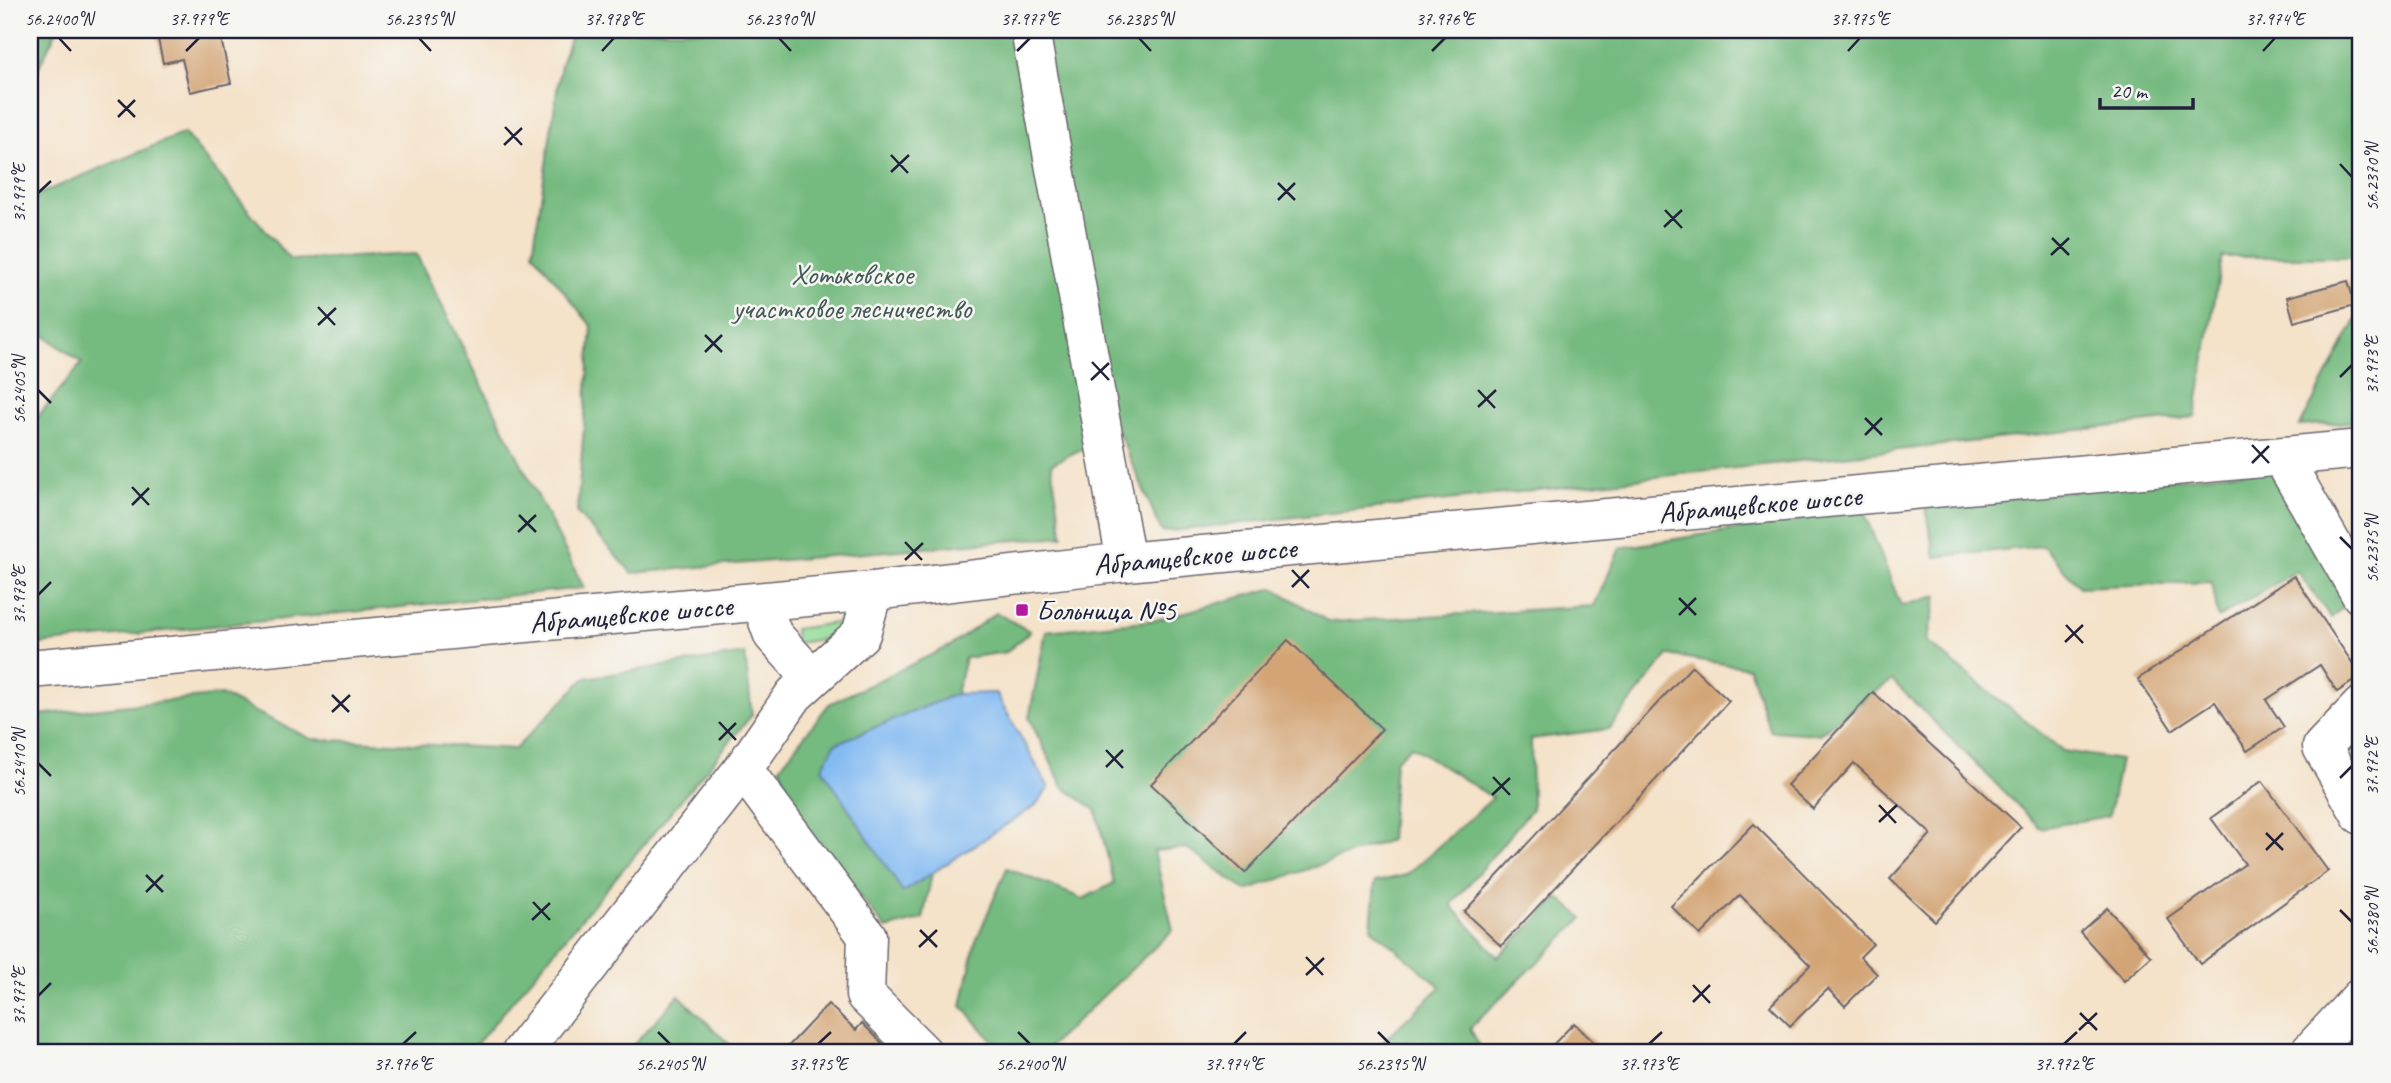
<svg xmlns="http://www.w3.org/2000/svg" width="2391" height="1083" viewBox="0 0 2391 1083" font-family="Caveat,sans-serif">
  <rect width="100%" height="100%" fill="#f6f6f2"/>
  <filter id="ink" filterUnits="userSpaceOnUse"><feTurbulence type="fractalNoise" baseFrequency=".0143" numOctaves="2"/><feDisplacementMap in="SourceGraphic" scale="14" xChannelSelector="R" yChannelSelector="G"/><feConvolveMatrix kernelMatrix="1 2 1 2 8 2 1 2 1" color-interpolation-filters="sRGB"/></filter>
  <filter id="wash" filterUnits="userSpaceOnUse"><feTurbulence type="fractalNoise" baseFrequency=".00686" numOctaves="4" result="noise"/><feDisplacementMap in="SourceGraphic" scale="28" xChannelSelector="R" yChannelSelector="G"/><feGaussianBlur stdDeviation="1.57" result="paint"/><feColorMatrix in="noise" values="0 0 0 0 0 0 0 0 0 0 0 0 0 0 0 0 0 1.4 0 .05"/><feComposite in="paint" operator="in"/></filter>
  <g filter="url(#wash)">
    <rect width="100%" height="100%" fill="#f4e2c9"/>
    <path fill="#90da96" stroke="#597e68" stroke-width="2" d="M 842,622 L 844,636 L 796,643 L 794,629 Z"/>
    <g fill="#74ba7f" stroke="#4b6e5d" stroke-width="2">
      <path d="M 30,30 L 57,30 L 30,85 Z"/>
      <path d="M 573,30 L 2361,30 L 2361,257 L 2222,257 L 2195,417 L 1162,532 L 1118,431 L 1051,464 L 1063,536 L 632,573 L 577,513 L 592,327 L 533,252 L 561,64 Z"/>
      <path d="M 184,133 L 290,260 L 416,254 L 584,588 L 30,645 L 30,426 L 82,363 L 30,325 L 30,205 L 39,194 Z"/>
      <path d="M 2361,311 L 2361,421 L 2300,426 Z"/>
      <path d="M 2269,468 L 2349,601 L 2331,618 L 2297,571 L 2218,618 L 2212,582 L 2080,587 L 2043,546 L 1935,557 L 1925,508 Z"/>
      <path d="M 1863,509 L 1901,606 L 1937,596 L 1927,642 L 2063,751 L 2120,760 L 2109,816 L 2040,828 L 1892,680 L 1819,734 L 1770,731 L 1749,668 L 1668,655 L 1609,729 L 1531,739 L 1532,809 L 1451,905 L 1498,957 L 1559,898 L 1583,918 L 1470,1028 L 1483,1053 L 1393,1053 L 1383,1041 L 1441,987 L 1371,928 L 1375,882 L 1406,875 L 1493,798 L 1411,746 L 1395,761 L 1390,840 L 1246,891 L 1187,848 L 1154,851 L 1173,930 L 1043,1053 L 1003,1053 L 962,1006 L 975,943 L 1007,868 L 1083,899 L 1114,883 L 1096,810 L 1063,787 L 1029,718 L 1046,631 L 1156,620 L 1274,588 L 1329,622 L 1594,606 L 1620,548 Z"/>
      <path d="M 996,613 L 1030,631 L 1007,652 L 965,658 L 956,694 L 835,744 L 902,892 L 932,873 L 923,919 L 886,929 L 797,817 L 780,767 L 829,704 L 950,646 Z"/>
      <path d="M 745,654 L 752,715 L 469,1053 L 30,1053 L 30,716 L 221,695 L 311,739 L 515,749 L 585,678 Z"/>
      <path d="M 679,995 L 738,1053 L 626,1053 Z"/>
    </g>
    <path fill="#82baf2" stroke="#526e96" stroke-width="2" d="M 996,693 L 1049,788 L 1035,806 L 903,892 L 822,768 L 835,744 L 956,694 Z"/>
    <g id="blocks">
      <g fill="#d3a576">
        <path d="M 156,30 L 219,30 L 231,83 L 190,92 L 182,59 L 163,63 Z"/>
        <path d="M 2348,281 L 2355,305 L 2294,322 L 2287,297 Z"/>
        <path d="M 2294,576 L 2361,676 L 2337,692 L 2320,665 L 2266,700 L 2284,727 L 2247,751 L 2215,702 L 2172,730 L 2138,679 Z"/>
        <path d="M 1288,640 L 1382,729 L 1245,873 L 1151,784 Z"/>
        <path d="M 1692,666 L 1729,701 L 1501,946 L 1464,912 Z"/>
        <path d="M 1873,692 L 2021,827 L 1935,921 L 1890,879 L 1931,834 L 1854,763 L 1813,809 L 1787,785 Z"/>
        <path d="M 2262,781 L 2328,871 L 2200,964 L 2168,919 L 2245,864 L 2211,818 Z"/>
        <path d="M 1754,824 L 1873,944 L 1860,957 L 1877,974 L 1845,1006 L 1828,989 L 1790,1026 L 1770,1006 L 1810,965 L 1740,895 L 1700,935 L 1671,906 Z"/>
        <path d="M 2107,908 L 2151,957 L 2124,981 L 2080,932 Z"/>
        <path d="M 828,1004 L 856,1030 L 862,1023 L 892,1053 L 782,1053 Z"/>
        <path d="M 1574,1023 L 1605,1053 L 1545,1053 Z"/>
      </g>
    </g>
  </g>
  <g filter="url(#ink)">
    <use href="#blocks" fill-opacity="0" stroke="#6c656d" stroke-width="2"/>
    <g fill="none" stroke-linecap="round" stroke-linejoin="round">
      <defs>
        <g id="minor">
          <path d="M 1030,30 L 1126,562"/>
          <path d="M 2282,457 L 2361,595"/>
          <path d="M 761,602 L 773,635 L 811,677"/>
          <path d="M 30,669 L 873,591 L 1126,562 L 2361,449"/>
          <path d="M 2361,706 L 2322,747 L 2361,815"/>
          <path d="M 743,769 L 867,936 L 865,995 L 923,1053"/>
          <path d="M 521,1053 L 743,769 L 794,695 L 861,634 L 873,591"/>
          <path d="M 2309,1053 L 2361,997"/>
        </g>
      </defs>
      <use href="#minor" stroke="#6c656d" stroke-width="41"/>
      <use href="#minor" stroke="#fff" stroke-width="38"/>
    </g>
  </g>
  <path fill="none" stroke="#22223b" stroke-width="2.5" d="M 59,38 L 71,51M 419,38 L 431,51M 779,38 L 791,51M 1139,38 L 1151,51M 186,51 L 199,38M 602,51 L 614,38M 1017,51 L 1030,38M 1432,51 L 1445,38M 1848,51 L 1860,38M 2263,51 L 2275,38M 118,100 L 135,117M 118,117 L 135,100M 505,127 L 522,145M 504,145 L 522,128M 891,155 L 908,173M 2340,164 L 2352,177M 891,172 L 909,155M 1278,183 L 1295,200M 38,193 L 51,181M 1278,200 L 1295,183M 1665,210 L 1682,228M 1664,227 L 1682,210M 2052,238 L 2069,255M 2051,255 L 2069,238M 318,307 L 335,325M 318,325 L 336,308M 705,335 L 722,352M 705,352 L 722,335M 1092,362 L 1109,380M 2340,377 L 2352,365M 1091,380 L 1109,363M 38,390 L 51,403M 1478,390 L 1495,408M 1478,407 L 1496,390M 1865,418 L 1882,435M 1865,435 L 1882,418M 2252,445 L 2269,463M 2252,463 L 2269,446M 132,487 L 149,505M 132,505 L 149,488M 519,515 L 536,532M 518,532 L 536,515M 2340,537 L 2352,549M 905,542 L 922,560M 905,560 L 923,543M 1292,570 L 1309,588M 1292,587 L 1309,570M 38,595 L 51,582M 1679,598 L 1696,615M 1679,615 L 1696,598M 2066,625 L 2083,643M 2065,642 L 2083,625M 332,695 L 349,712M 332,712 L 350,695M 719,722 L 736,740M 719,740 L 736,723M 1106,750 L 1123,768M 38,763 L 51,776M 1106,767 L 1123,750M 1493,777 L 1510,795M 2340,778 L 2352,766M 1492,795 L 1510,778M 1879,805 L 1896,823M 1879,822 L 1897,805M 2266,833 L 2283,850M 2266,850 L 2283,833M 146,875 L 163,892M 146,892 L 163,875M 533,902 L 550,920M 2340,910 L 2352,922M 532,920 L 550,903M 920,930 L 937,947M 919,947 L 937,930M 1306,957 L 1323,975M 1306,975 L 1324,958M 1693,985 L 1710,1003M 38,996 L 51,983M 1693,1002 L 1710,985M 2080,1013 L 2097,1030M 2079,1030 L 2097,1013M 658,1032 L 670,1044M 1018,1032 L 1030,1044M 1378,1032 L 1390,1044M 403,1044 L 416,1032M 818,1044 L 831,1032M 1234,1044 L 1246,1032M 1649,1044 L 1662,1032M 2064,1044 L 2077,1032"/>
  <rect fill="#b5179e" stroke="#f6f6f2" stroke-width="2.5" x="1015" y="603" width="14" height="14" rx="3.5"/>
  <g text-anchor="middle" stroke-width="5" stroke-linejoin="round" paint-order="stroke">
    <g font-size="30" fill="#435956" stroke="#f6f6f2">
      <text x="852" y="284">Хотьковское<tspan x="852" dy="34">участковое лесничество</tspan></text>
    </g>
    <g font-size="30" fill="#22223b" stroke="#f6f6f2">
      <text transform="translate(1760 504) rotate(-5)" y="10">Абрамцевское шоссе</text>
      <text transform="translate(1195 556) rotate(-5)" y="10">Абрамцевское шоссе</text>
      <text transform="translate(631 614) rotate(-5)" y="10">Абрамцевское шоссе</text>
    </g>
    <g font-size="30" fill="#22223b" stroke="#f6f6f2" text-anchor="start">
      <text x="1036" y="620">Больница №5</text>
    </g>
  </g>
  <rect width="2391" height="1083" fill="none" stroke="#f6f6f2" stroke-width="77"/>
  <path d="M2100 98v10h93v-10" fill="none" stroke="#22223b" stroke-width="3.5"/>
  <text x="2111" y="98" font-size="21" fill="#22223b" stroke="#f6f6f2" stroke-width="5" paint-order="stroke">20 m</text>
  <rect x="38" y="38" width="2314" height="1006" fill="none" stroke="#22223b" stroke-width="2.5"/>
  <g font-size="18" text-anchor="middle" fill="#22223b">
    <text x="59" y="25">56.2400°N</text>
    <text x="199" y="25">37.979°E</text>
    <text x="419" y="25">56.2395°N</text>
    <text x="614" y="25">37.978°E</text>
    <text x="779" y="25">56.2390°N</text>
    <text x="1030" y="25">37.977°E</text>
    <text x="1139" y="25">56.2385°N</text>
    <text x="1445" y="25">37.976°E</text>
    <text x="1860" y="25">37.975°E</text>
    <text x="2275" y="25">37.974°E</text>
    <text transform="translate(2372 177) rotate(-90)" y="6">56.2370°N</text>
    <text transform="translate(19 193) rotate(-90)" y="6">37.979°E</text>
    <text transform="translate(2372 365) rotate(-90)" y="6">37.973°E</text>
    <text transform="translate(19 390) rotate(-90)" y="6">56.2405°N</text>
    <text transform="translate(2372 549) rotate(-90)" y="6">56.2375°N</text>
    <text transform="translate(19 595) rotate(-90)" y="6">37.978°E</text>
    <text transform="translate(19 763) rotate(-90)" y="6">56.2410°N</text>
    <text transform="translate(2372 766) rotate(-90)" y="6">37.972°E</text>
    <text transform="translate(2372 922) rotate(-90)" y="6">56.2380°N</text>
    <text transform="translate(19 996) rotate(-90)" y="6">37.977°E</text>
    <text x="403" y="1070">37.976°E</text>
    <text x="670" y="1070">56.2405°N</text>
    <text x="818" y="1070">37.975°E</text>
    <text x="1030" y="1070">56.2400°N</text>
    <text x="1234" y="1070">37.974°E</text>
    <text x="1390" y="1070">56.2395°N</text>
    <text x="1649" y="1070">37.973°E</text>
    <text x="2064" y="1070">37.972°E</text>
  </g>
</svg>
